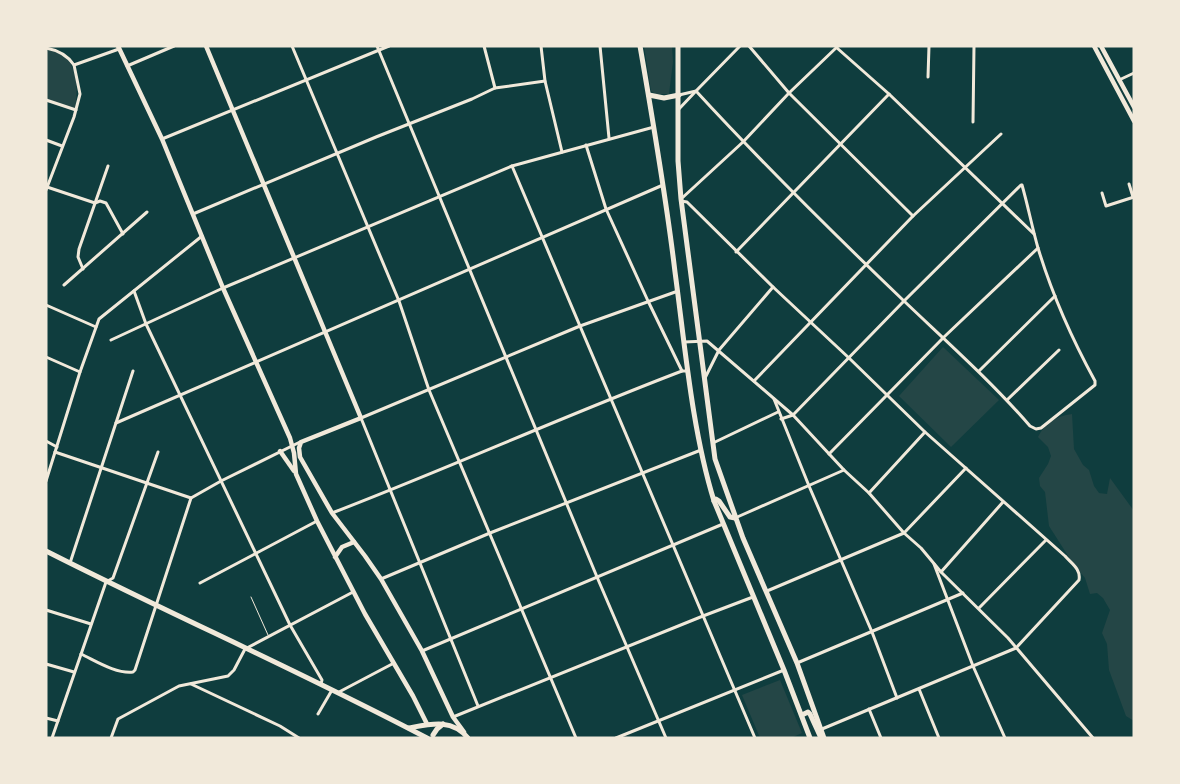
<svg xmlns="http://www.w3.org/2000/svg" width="1180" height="784" viewBox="0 0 1180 784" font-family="'Alegreya Sans',sans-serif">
  <rect width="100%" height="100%" fill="#0f3d3e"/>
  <g fill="#244646">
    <path d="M 644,46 L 672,46 L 673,62 L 669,94 L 656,94 L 651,91 Z"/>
    <path d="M 48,50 C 77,52 79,86 75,108 L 46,99 L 46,54 Z"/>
    <path d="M 943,347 L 999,400 L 951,447 L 899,396 Z"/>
    <path d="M 1072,414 L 1074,449 L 1083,465 L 1089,470 L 1094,486 L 1099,493 L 1107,494 L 1110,478 L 1134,511 L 1134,721 L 1126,716 L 1109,670 L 1107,644 L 1102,633 L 1110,610 L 1103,598 L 1097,593 L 1090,594 L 1085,578 L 1072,562 L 1049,526 L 1045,492 L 1040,486 L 1039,478 L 1048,464 L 1051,456 L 1048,447 L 1038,437 C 1045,423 1056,416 1072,414 Z"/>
    <path d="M 780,680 L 802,733 L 791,738 L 760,738 L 742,695 Z"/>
  </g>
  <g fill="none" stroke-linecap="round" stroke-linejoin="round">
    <path stroke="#f1e9da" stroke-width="1" d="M 251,597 L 268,635"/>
    <g stroke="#f1e9da" stroke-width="3">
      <path d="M 292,46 L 399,301 L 429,390 L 576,738"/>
      <path d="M 377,46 L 597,577 L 666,738"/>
      <path d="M 484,46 L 495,88"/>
      <path d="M 541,46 L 545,81 L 562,152"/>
      <path d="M 600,46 L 609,138"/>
      <path d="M 749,46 L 789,93 L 913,216"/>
      <path d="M 46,48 C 57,50 68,56 74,65 L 119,49"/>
      <path d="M 837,48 L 889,94 L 1034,234"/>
      <path d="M 127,66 L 174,46"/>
      <path d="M 928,77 L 929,46"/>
      <path d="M 1119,80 L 1134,73"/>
      <path d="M 679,95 L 696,91 L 740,46"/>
      <path d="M 46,100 L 76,110"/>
      <path d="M 678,110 L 696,91 C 763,164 833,233 904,301 C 947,342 991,381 1030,426 L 1036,429 L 1041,428 L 1095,385 L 1095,381 C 1072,339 1052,294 1038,248 C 1032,227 1028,206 1022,185"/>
      <path d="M 973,122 L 974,46"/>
      <path d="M 162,139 L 389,46"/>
      <path d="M 46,140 L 62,146"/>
      <path d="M 586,145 L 606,209 L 648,301 L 682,371"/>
      <path d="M 512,166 L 755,738"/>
      <path d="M 1129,184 L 1133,197"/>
      <path d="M 47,187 L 95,203 L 100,201 L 106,203 L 123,234"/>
      <path d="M 46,190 L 74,117 L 80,94 L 74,65"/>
      <path d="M 1102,193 L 1106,206 L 1134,197"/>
      <path d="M 681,199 L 743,142 L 789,93 L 837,47"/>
      <path d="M 681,201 L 687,202 L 773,287 L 849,358 L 925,432 L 1065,556 C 1072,564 1081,569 1079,580 L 1016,648 L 822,729"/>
      <path d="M 193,214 L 376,137 L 472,99 L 495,88 L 545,81"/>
      <path d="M 736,252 L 889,94"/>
      <path d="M 83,269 L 78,257 L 79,249 L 108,166"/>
      <path d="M 64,285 L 147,212"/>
      <path d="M 134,291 L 146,324 L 290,625 L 322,680 L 321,684"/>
      <path d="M 46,305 L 96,327"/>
      <path d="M 111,340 L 223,288 L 512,166 L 654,127"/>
      <path d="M 684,342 L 707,341 L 793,415 L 844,470 L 869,493 L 904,533 L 921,548 L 941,572 L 1008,638 L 1093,738"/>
      <path d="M 46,357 L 80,372"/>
      <path d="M 979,371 L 1055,296"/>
      <path d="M 705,378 L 719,350 L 773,287"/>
      <path d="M 754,381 L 913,216 L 1001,134"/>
      <path d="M 774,399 L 809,486 L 872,632 L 897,698"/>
      <path d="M 1007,400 L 1059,350"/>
      <path d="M 781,419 L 793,415 L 904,301 L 1021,185"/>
      <path d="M 116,423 L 663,185"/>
      <path d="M 46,441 L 57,447"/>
      <path d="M 713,443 L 778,412"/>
      <path d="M 55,452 L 191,498 L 221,481 L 300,442"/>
      <path d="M 829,454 L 944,337 L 1038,248"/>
      <path d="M 46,481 L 80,372 L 99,319 L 202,236"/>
      <path d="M 869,493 L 925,432"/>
      <path d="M 332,513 C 449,468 564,416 682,371 L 688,371"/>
      <path d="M 735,518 L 844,470"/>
      <path d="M 70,563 L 133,371"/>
      <path d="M 934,564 L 973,666 L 1005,738"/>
      <path d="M 941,572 L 1003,502"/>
      <path d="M 381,579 L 490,533 L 701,450"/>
      <path d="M 200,583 L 317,521"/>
      <path d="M 767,591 L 904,533 L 966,468"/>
      <path d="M 979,608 L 1046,540"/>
      <path d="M 46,610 L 91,624"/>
      <path d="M 422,651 L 723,524"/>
      <path d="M 81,654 C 96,661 116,674 133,672 L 135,670 L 191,498"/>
      <path d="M 797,663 L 963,593"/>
      <path d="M 46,664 L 74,672"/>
      <path d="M 191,684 L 280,726 L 299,738"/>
      <path d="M 919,689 L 939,738"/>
      <path d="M 339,692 L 394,663"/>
      <path d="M 478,706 L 361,418 L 580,326 L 678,291"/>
      <path d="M 869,709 L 881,738"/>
      <path d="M 318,714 L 332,690"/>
      <path d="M 453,717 L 703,616 L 753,597"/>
      <path d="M 46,718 L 58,721"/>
      <path d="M 52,738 L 105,585 L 106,582 L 113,578 L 158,452"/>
      <path d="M 111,738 L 118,719 L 179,686 L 228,676 L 234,670 L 245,649 L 353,592"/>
      <path d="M 616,738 L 784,670"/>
    </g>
    <g stroke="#f1e9da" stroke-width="4.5">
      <path d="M 118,46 L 162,139 L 223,288 L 290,438 L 294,453 L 296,474 L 317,521 L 365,614 L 413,696 L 427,724"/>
      <path d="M 206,46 L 361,418 L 301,442 L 299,448 L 300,457 L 332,513 L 365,556 L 381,579 L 422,651 L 453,717 L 464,732"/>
      <path d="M 1094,46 L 1134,121"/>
      <path d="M 1101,46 L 1134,107"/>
      <path d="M 280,451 L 294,471"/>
      <path d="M 335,557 L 342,547 L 354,542"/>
    </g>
    <g stroke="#f1e9da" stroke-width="5">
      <path d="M 640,46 C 653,121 666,196 675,272 C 685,346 692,430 714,501 L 784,670 L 810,738"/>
      <path d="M 678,46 L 678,161 L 681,199 L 715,459 L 743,538 L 797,663 L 824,738"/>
      <path d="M 649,95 L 664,98 L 679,95"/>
      <path d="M 714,501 L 716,499 L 719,501 L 730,517 L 735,518"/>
      <path d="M 46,551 C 172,615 302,672 427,738"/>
      <path d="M 802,715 L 808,712 L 810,714 L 821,738"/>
      <path d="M 409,728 C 430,724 452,718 468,738"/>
      <path d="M 433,735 L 437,729 L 443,724"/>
    </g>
  </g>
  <rect width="1180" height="784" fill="none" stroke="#f1e9da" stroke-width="95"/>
</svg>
